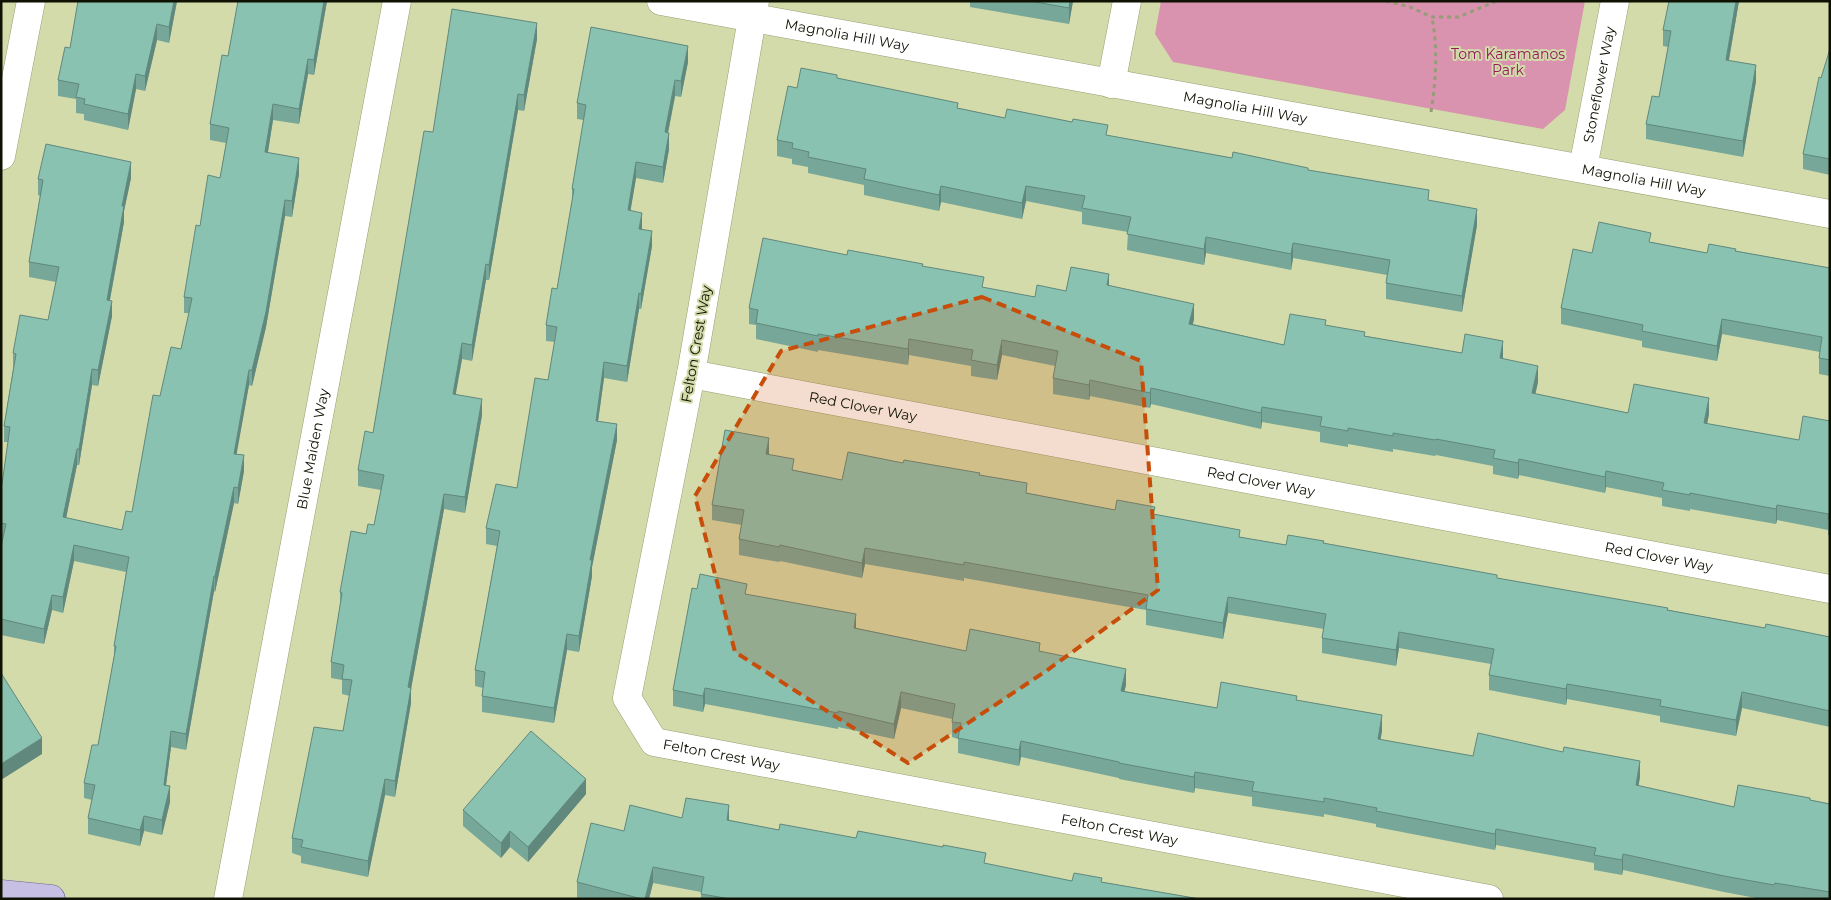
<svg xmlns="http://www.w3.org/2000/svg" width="1831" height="900" viewBox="0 0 1831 900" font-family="Montserrat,sans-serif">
  <rect width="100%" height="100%" fill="#d4dbab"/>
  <path fill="#d993ae" d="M 1161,1 L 1585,1 L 1565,110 L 1543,129 L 1173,62 L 1155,34 Z"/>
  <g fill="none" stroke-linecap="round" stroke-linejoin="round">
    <defs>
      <g id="minor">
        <path id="s1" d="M 661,1 L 1830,214"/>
        <path id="s2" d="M 755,1 L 691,374 L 627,698 L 654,742 L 1489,899"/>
        <path d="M 1111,84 L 1127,1"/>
        <path d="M 1,156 L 31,1"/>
        <path id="s3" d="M 1583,168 L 1615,1"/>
        <path id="s4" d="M 691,374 L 1830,589"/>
        <path id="s5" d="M 228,899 L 397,1"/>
      </g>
      <path id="major" d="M 1,894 L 51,899"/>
    </defs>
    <use href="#minor" stroke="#989d70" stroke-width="29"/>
    <use href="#major" stroke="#6f668a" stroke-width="29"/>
    <g stroke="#969c76" stroke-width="3" stroke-dasharray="4 4" stroke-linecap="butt">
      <path d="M 1386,1 L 1410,7 L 1432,17 L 1458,17 L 1497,1"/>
      <path d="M 1431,112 C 1436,80 1438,49 1432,17"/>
    </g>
    <use href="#minor" stroke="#fff" stroke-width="28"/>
    <use href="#major" stroke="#c8bfe5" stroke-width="28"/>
  </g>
  <g fill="#76a798">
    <path d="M 177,1 L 169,43 L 157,40 L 145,91 L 136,89 L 128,130 L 84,120 L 84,114 L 76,113 L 76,99 L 58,96 L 58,80 L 70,48 Z"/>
    <path d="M 327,1 L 314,75 L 308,74 L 299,124 L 273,120 L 268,153 L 299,174 L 292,217 L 285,216 L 266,327 L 252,386 L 249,385 L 236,454 L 244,471 L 238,504 L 234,503 L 215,592 L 214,591 L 186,750 L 171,747 L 166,785 L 170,802 L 162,835 L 144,831 L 140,846 L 88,834 L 88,818 L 92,800 L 84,798 L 84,783 L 98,745 L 114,657 L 114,646 L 126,572 L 74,561 L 63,613 L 52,610 L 44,644 L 1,635 L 1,547 L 3,539 L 1,539 L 1,484 L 2,484 L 8,442 L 4,442 L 4,426 L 13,369 L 13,353 L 48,320 L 56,282 L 29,277 L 29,262 L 40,196 L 38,195 L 38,179 L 131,178 L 124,211 L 124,222 L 110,300 L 112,316 L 98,386 L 92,385 L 79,465 L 77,465 L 66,518 L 122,530 L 132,512 L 160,396 L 181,349 L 189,313 L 184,313 L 184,297 L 200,226 L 220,178 L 226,143 L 210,140 L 210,124 L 228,56 Z"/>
    <path d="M 970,1 L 1073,1 L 1069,24 L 970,7 Z"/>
    <path d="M 1739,1 L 1729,60 L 1756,81 L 1743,157 L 1646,139 L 1646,124 L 1659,97 L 1668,47 L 1663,46 L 1663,30 Z"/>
    <path d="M 537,39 L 524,111 L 518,110 L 489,280 L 486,280 L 472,361 L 462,359 L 455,394 L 482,415 L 465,513 L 444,509 L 411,689 L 411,703 L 395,797 L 385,795 L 368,877 L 301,863 L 301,856 L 292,853 L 292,838 L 343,731 L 350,696 L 342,694 L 342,680 L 331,678 L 331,662 L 340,608 L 340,592 L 366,534 L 374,525 L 381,490 L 358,486 L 358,470 L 373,433 L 433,132 Z"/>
    <path d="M 1830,49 L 1830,175 L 1803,169 L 1803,154 L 1821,78 Z"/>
    <path d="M 688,62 L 681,97 L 675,96 L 668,133 L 669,149 L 663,183 L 636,178 L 630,211 L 652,246 L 641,309 L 639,309 L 627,382 L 604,378 L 598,421 L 617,440 L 592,567 L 592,576 L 579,652 L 567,650 L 554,723 L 482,712 L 482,696 L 483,688 L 475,686 L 475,670 L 497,546 L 486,544 L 486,528 L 517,488 L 548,380 L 555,342 L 546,341 L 546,325 L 557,289 L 572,202 L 572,189 L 584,120 L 577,119 L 577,103 Z"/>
    <path d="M 837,78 L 958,108 L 1005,118 L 1232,158 L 1308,170 L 1429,201 L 1477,225 L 1462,312 L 1386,299 L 1386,283 L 1387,275 L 1293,258 L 1291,270 L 1206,253 L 1204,265 L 1127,250 L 1128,232 L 1082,224 L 1082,212 L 1026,201 L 1022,219 L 941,202 L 939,211 L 864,195 L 864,185 L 808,173 L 808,167 L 792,164 L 792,159 L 777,156 L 777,140 L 797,88 Z"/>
    <path d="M 1651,242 L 1707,253 L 1736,251 L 1830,268 L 1830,376 L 1819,374 L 1819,358 L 1820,352 L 1722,334 L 1717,361 L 1642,347 L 1642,341 L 1561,324 L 1561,308 L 1592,253 Z"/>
    <path d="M 847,255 L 923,267 L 984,288 L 1035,297 L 1066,291 L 1109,286 L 1194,319 L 1193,324 L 1284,345 L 1326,325 L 1365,336 L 1462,353 L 1503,357 L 1503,359 L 1538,382 L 1535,394 L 1628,413 L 1709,414 L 1707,424 L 1799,440 L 1830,421 L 1830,535 L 1828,535 L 1828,530 L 1777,520 L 1776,524 L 1690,509 L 1690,511 L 1662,506 L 1662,498 L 1606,487 L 1605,493 L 1519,475 L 1518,479 L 1493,474 L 1493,466 L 1436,455 L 1435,456 L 1393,449 L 1393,452 L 1348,444 L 1348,447 L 1320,442 L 1320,432 L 1262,422 L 1261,429 L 1151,404 L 1150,408 L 1090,396 L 1089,400 L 1053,394 L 1053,378 L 1055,366 L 1002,355 L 997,380 L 971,376 L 971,366 L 909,355 L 908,365 L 818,350 L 818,352 L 756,339 L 756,325 L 749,324 L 749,308 Z"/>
    <path d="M 768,454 L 794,470 L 842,480 L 903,463 L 980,475 L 1027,493 L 1115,510 L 1155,514 L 1240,537 L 1286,545 L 1324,544 L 1497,578 L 1765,628 L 1830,637 L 1830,727 L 1742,708 L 1736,736 L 1660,722 L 1660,716 L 1567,699 L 1566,705 L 1489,690 L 1489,675 L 1491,664 L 1399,648 L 1396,666 L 1322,653 L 1322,638 L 1324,629 L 1228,613 L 1223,639 L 1146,625 L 1146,610 L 964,578 L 964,581 L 865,564 L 862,578 L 780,561 L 779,562 L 739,555 L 739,539 L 742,525 L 712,520 L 712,505 Z"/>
    <path d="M 697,589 L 747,595 L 856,628 L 966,651 L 1040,651 L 1126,685 L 1124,691 L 1217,708 L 1297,700 L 1382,731 L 1380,740 L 1473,756 L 1640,777 L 1638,786 L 1734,807 L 1810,800 L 1830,804 L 1830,899 L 1761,899 L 1724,892 L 1623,870 L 1622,875 L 1594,870 L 1594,863 L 1496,845 L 1495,850 L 1376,827 L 1376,824 L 1324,814 L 1324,817 L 1252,806 L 1252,797 L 1195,788 L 1194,793 L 1119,779 L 1119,778 L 1021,757 L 1019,766 L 958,753 L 958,739 L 952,737 L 952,719 L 901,708 L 894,739 L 838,727 L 838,729 L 705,704 L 703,712 L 673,706 L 673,690 Z"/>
    <path d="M 586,794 L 528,862 L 510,847 L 501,858 L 463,826 L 463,810 Z"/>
    <path d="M 682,818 L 729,820 L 779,830 L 986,864 L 1072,881 L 1102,882 L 1200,899 L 701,899 L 701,892 L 653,883 L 649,899 L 579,899 L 577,898 L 577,882 L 624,831 Z"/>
  </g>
  <g fill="#60887c">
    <path d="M 174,1 L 177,1 L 169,43 L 169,27 Z"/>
    <path d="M 324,1 L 327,1 L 314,75 L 314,60 Z"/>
    <path d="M 1070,1 L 1073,1 L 1069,24 L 1069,8 Z"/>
    <path d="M 1736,1 L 1739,1 L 1726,76 L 1726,60 Z"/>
    <path d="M 537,23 L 537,39 L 524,111 L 524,95 Z"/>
    <path d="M 157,24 L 157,40 L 145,91 L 145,76 Z"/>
    <path d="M 688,46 L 688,62 L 681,97 L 681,81 Z"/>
    <path d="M 308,59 L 308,74 L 299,124 L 299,109 Z"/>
    <path d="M 1756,65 L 1756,81 L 1743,157 L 1743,141 Z"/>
    <path d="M 136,74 L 136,89 L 128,130 L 128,114 Z"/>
    <path d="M 675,80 L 675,96 L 665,148 L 665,132 Z"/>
    <path d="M 518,94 L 518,110 L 489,280 L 489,265 Z"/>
    <path d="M 273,104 L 273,120 L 265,168 L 265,152 Z"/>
    <path d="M 669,133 L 669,149 L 663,183 L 663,167 Z"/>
    <path d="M 299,158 L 299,174 L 292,217 L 292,201 Z"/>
    <path d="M 131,162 L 131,178 L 124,211 L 124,222 L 107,315 L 107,300 L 122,206 Z"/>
    <path d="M 636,162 L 636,178 L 628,226 L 628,210 Z"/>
    <path d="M 941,186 L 941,202 L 939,211 L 939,195 Z"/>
    <path d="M 1026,186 L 1026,201 L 1022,219 L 1022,203 Z"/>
    <path d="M 285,200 L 285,216 L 266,327 L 252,386 L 252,370 Z"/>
    <path d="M 1477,209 L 1477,225 L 1462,312 L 1462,296 Z"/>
    <path d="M 642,213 L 642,229 L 639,229 Z"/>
    <path d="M 652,231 L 652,246 L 641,309 L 641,294 Z"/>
    <path d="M 1206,237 L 1206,253 L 1204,265 L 1204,249 Z"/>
    <path d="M 1293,243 L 1293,258 L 1291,270 L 1291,254 Z"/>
    <path d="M 486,264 L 486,280 L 472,361 L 472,345 Z"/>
    <path d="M 1109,274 L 1109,289 L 1107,285 Z"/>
    <path d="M 639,293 L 639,309 L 627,382 L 627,366 Z"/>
    <path d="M 112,301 L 112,316 L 98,386 L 98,370 Z"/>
    <path d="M 1194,304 L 1194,319 L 1189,339 L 1189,324 Z"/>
    <path d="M 1722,319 L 1722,334 L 1717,361 L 1717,346 Z"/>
    <path d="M 909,339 L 909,355 L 908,365 L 908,349 Z"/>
    <path d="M 1002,340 L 1002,355 L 997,380 L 997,365 Z"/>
    <path d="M 1503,341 L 1503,357 L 1500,374 L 1500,358 Z"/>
    <path d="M 462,343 L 462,359 L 453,410 L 453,394 Z"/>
    <path d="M 604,362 L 604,378 L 596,436 L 596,421 Z"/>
    <path d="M 1538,366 L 1538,382 L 1532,409 L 1532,393 Z"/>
    <path d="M 92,369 L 92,385 L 79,465 L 79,449 Z"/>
    <path d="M 249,370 L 249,385 L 234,469 L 234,454 Z"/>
    <path d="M 1090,380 L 1090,396 L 1089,400 L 1089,385 Z"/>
    <path d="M 1151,388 L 1151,404 L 1150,408 L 1150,393 Z"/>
    <path d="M 1709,398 L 1709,414 L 1704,439 L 1704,423 Z"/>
    <path d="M 482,399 L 482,415 L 465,513 L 465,497 Z"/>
    <path d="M 1262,407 L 1262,422 L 1261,429 L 1261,413 Z"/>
    <path d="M 617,424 L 617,440 L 592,567 L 592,576 L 579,652 L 579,636 L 590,560 Z"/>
    <path d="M 769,438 L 769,454 L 766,470 L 766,454 Z"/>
    <path d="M 77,449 L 77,465 L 63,533 L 63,517 Z"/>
    <path d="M 244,455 L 244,471 L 238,504 L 238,488 Z"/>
    <path d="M 1519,459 L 1519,475 L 1518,479 L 1518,463 Z"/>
    <path d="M 1606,471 L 1606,487 L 1605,493 L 1605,477 Z"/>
    <path d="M 234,487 L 234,503 L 215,592 L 215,576 Z"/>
    <path d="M 444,494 L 444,509 L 411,689 L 411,703 L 395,797 L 395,781 L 408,687 Z"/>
    <path d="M 1777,505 L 1777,520 L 1776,524 L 1776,509 Z"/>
    <path d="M 74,545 L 74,561 L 63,613 L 63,597 Z"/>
    <path d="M 865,548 L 865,564 L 862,578 L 862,563 Z"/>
    <path d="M 214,576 L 214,591 L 186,750 L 186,734 Z"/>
    <path d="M 52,595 L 52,610 L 44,644 L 44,629 Z"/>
    <path d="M 1228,597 L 1228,613 L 1223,639 L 1223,623 Z"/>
    <path d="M 856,614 L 856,630 L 854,628 Z"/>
    <path d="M 1399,632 L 1399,648 L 1396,666 L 1396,650 Z"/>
    <path d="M 567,634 L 567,650 L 554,723 L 554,708 Z"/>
    <path d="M 1126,669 L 1126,685 L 1121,706 L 1121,691 Z"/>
    <path d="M 1567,684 L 1567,699 L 1566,705 L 1566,689 Z"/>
    <path d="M 705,688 L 705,704 L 703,712 L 703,696 Z"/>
    <path d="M 901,692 L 901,708 L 894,739 L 894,724 Z"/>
    <path d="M 1742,692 L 1742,708 L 1736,736 L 1736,720 Z"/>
    <path d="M 1382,715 L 1382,731 L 1378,755 L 1378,739 Z"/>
    <path d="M 171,731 L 171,747 L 164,800 L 164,785 Z"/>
    <path d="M 42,738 L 42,754 L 1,780 L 1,764 Z"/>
    <path d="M 1021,741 L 1021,757 L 1019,766 L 1019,750 Z"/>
    <path d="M 1640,761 L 1640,777 L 1636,801 L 1636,785 Z"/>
    <path d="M 1195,772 L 1195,788 L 1194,793 L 1194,777 Z"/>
    <path d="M 385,779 L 385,795 L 368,877 L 368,861 Z"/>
    <path d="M 586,779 L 586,794 L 528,862 L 528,847 Z"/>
    <path d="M 170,786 L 170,802 L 162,835 L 162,820 Z"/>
    <path d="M 729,805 L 729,821 L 727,820 Z"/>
    <path d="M 144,816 L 144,831 L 140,846 L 140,830 Z"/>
    <path d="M 1496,829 L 1496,845 L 1495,850 L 1495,834 Z"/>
    <path d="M 510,831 L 510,847 L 501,858 L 501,843 Z"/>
    <path d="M 1623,854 L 1623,870 L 1622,875 L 1622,860 Z"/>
    <path d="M 653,867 L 653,883 L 649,899 L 645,899 Z"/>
  </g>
  <g fill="#89c2b1" stroke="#60887c">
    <path d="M 78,1 L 174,1 L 169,27 L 157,24 L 145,76 L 136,74 L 128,114 L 84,104 L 85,99 L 76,97 L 79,84 L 58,80 L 65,47 L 70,48 Z"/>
    <path d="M 238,1 L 324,1 L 314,60 L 308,59 L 299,109 L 273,104 L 265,152 L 299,158 L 292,201 L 285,200 L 266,312 L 252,370 L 249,370 L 234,454 L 244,455 L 238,488 L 234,487 L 215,576 L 214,576 L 186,734 L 171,731 L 164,785 L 170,786 L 162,820 L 144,816 L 140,830 L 88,818 L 95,785 L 84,783 L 92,745 L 98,745 L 116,646 L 114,646 L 129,557 L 74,545 L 63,597 L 52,595 L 44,629 L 1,619 L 1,547 L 6,524 L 1,523 L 1,484 L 2,484 L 10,427 L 4,426 L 16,354 L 13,353 L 20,315 L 48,320 L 59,267 L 29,262 L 43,180 L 38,179 L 46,144 L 131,162 L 122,206 L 124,206 L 107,300 L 112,301 L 98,370 L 92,369 L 79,449 L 77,449 L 63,517 L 122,530 L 126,511 L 132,512 L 153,395 L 160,396 L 171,347 L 181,349 L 192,298 L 184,297 L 196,225 L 200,226 L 208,175 L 220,178 L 229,128 L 210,124 L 222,55 L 228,56 Z"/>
    <path d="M 1030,1 L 1070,1 L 1069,8 Z"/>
    <path d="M 1669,1 L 1736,1 L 1726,60 L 1756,65 L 1743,141 L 1646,124 L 1652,96 L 1659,97 L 1671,31 L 1663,30 Z"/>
    <path d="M 452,9 L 537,23 L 524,95 L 518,94 L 489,265 L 486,264 L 472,345 L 462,343 L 453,394 L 482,399 L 465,497 L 444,494 L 408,687 L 411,688 L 395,781 L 385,779 L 368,861 L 301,847 L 303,840 L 292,838 L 314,727 L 343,731 L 352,680 L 342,679 L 344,665 L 331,662 L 342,593 L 340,592 L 351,531 L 366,534 L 368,524 L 374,525 L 384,475 L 358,470 L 365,431 L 373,433 L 424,131 L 433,132 Z"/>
    <path d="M 591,27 L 688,46 L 681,81 L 675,80 L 665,132 L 669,133 L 663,167 L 636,162 L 628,210 L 642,213 L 639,229 L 652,231 L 641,294 L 639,293 L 627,366 L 604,362 L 596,421 L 617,424 L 590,560 L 592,560 L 579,636 L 567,634 L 554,708 L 482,696 L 485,672 L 475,670 L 500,531 L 486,528 L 496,484 L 517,488 L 535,378 L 548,380 L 557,327 L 546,325 L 552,288 L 557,289 L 574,189 L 572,189 L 586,105 L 577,103 Z"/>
    <path d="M 1830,49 L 1830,159 L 1803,154 L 1819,77 L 1821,78 Z"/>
    <path d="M 801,68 L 837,75 L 837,78 L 958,103 L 957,108 L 1005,118 L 1007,109 L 1072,122 L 1073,119 L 1108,125 L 1106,135 L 1232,158 L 1233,152 L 1308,168 L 1308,170 L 1429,190 L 1428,200 L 1477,209 L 1462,296 L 1386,283 L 1390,260 L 1293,243 L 1291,254 L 1206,237 L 1204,249 L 1127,234 L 1131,217 L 1082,208 L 1085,196 L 1026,186 L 1022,203 L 941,186 L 939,195 L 864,179 L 866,169 L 808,157 L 809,152 L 792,148 L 793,143 L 777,140 L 788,86 L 797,88 Z"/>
    <path d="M 1599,222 L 1651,233 L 1649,242 L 1707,253 L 1709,244 L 1736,249 L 1735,251 L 1830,268 L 1830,360 L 1819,358 L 1822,337 L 1722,319 L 1717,346 L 1642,331 L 1643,325 L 1561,308 L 1573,249 L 1592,253 Z"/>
    <path d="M 763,238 L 847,255 L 848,250 L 923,264 L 922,266 L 984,277 L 982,287 L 1035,297 L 1037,285 L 1066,291 L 1071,267 L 1109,274 L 1107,285 L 1194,304 L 1189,324 L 1284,345 L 1290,314 L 1326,320 L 1325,325 L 1365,332 L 1364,336 L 1462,353 L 1465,334 L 1503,341 L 1500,358 L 1538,366 L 1532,393 L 1628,413 L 1634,384 L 1709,398 L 1704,423 L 1799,440 L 1803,416 L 1830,421 L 1830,519 L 1828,519 L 1829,514 L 1777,505 L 1776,509 L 1690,493 L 1690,495 L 1662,490 L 1664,483 L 1606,471 L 1605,477 L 1519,459 L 1518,463 L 1493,458 L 1495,450 L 1436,439 L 1435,440 L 1393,433 L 1393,436 L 1348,428 L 1348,431 L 1320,426 L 1322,417 L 1262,407 L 1261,413 L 1151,388 L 1150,393 L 1090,380 L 1089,385 L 1053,378 L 1058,351 L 1002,340 L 997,365 L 971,360 L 973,350 L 909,339 L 908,349 L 818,334 L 818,336 L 756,323 L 758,310 L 749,308 Z"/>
    <path d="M 725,430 L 769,438 L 766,454 L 794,459 L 792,470 L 842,480 L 848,452 L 903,463 L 904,460 L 980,473 L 979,475 L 1027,483 L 1026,493 L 1115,510 L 1117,500 L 1155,507 L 1153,514 L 1240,530 L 1239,537 L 1286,545 L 1288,535 L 1324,541 L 1323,543 L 1497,575 L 1497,578 L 1668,608 L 1667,610 L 1765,628 L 1766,624 L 1830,637 L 1830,711 L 1742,692 L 1736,720 L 1660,706 L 1661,700 L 1567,684 L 1566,689 L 1489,675 L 1494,649 L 1399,632 L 1396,650 L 1322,638 L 1326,614 L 1228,597 L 1223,623 L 1146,609 L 1148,595 L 964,562 L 964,565 L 865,548 L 862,563 L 780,545 L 779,547 L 739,539 L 744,510 L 712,505 Z"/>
    <path d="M 700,574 L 747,584 L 745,594 L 856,614 L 854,628 L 966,651 L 970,629 L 1040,643 L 1039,651 L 1126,669 L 1121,691 L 1217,708 L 1221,682 L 1297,696 L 1296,700 L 1382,715 L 1378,739 L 1473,756 L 1478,733 L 1563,752 L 1564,747 L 1640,761 L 1636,785 L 1734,807 L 1738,785 L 1810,798 L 1810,800 L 1830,804 L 1830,892 L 1775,883 L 1774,885 L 1724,876 L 1623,854 L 1622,860 L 1594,855 L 1596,848 L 1496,829 L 1495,834 L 1376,811 L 1377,808 L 1324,798 L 1324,802 L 1252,791 L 1254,782 L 1195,772 L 1194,777 L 1119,763 L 1119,762 L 1021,741 L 1019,750 L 958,738 L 961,723 L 952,722 L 955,704 L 901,692 L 894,724 L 838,711 L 838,713 L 705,688 L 703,696 L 673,690 L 692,588 L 697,589 Z"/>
    <path d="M 1,673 L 42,738 L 1,764 Z"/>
    <path d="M 531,731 L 586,779 L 528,847 L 510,831 L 501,843 L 463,810 Z"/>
    <path d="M 686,798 L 729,805 L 727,820 L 779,830 L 780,824 L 856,838 L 858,831 L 943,847 L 943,845 L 986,853 L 984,863 L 1072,881 L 1074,873 L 1102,878 L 1101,882 L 1200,899 L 731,899 L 701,894 L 704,877 L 653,867 L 645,899 L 642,899 L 577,882 L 591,823 L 624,831 L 630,805 L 682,818 Z"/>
  </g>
  <path fill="#c74e0a" fill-opacity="0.2" stroke="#c74e0a" stroke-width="4" stroke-dasharray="10 6" stroke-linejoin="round" d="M 982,297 L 1141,361 L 1158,590 L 1046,671 L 908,763 L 735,652 L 695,496 L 781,351 Z"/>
  <g text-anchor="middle" stroke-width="4" stroke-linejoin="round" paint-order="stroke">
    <g font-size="14" fill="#0f1102" stroke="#d4dbab">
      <text dy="5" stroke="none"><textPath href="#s1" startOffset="189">Magnolia Hill Way</textPath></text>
      <text dy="5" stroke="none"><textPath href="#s3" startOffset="85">Stoneflower Way</textPath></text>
      <text dy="5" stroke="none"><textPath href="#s1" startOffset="594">Magnolia Hill Way</textPath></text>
      <text dy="5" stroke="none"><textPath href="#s1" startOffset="999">Magnolia Hill Way</textPath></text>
      <text transform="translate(696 344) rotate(-80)" y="5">Felton Crest Way</text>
      <text dy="5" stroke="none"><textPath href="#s4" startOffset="175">Red Clover Way</textPath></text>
      <text dy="5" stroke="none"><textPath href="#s5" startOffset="458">Blue Maiden Way</textPath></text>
      <text dy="5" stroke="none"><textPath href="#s4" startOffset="580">Red Clover Way</textPath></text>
      <text dy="5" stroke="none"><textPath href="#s4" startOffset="985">Red Clover Way</textPath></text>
      <text dy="5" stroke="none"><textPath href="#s2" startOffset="829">Felton Crest Way</textPath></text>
      <text dy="5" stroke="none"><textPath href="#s2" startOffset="1234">Felton Crest Way</textPath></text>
    </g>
    <g font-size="14" fill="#921a5a" stroke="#d4dbab">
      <text x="1508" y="59">Tom Karamanos<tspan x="1508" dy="16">Park</tspan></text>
    </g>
  </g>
  <rect width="1831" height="900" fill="none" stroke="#0f1102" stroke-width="5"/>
</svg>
